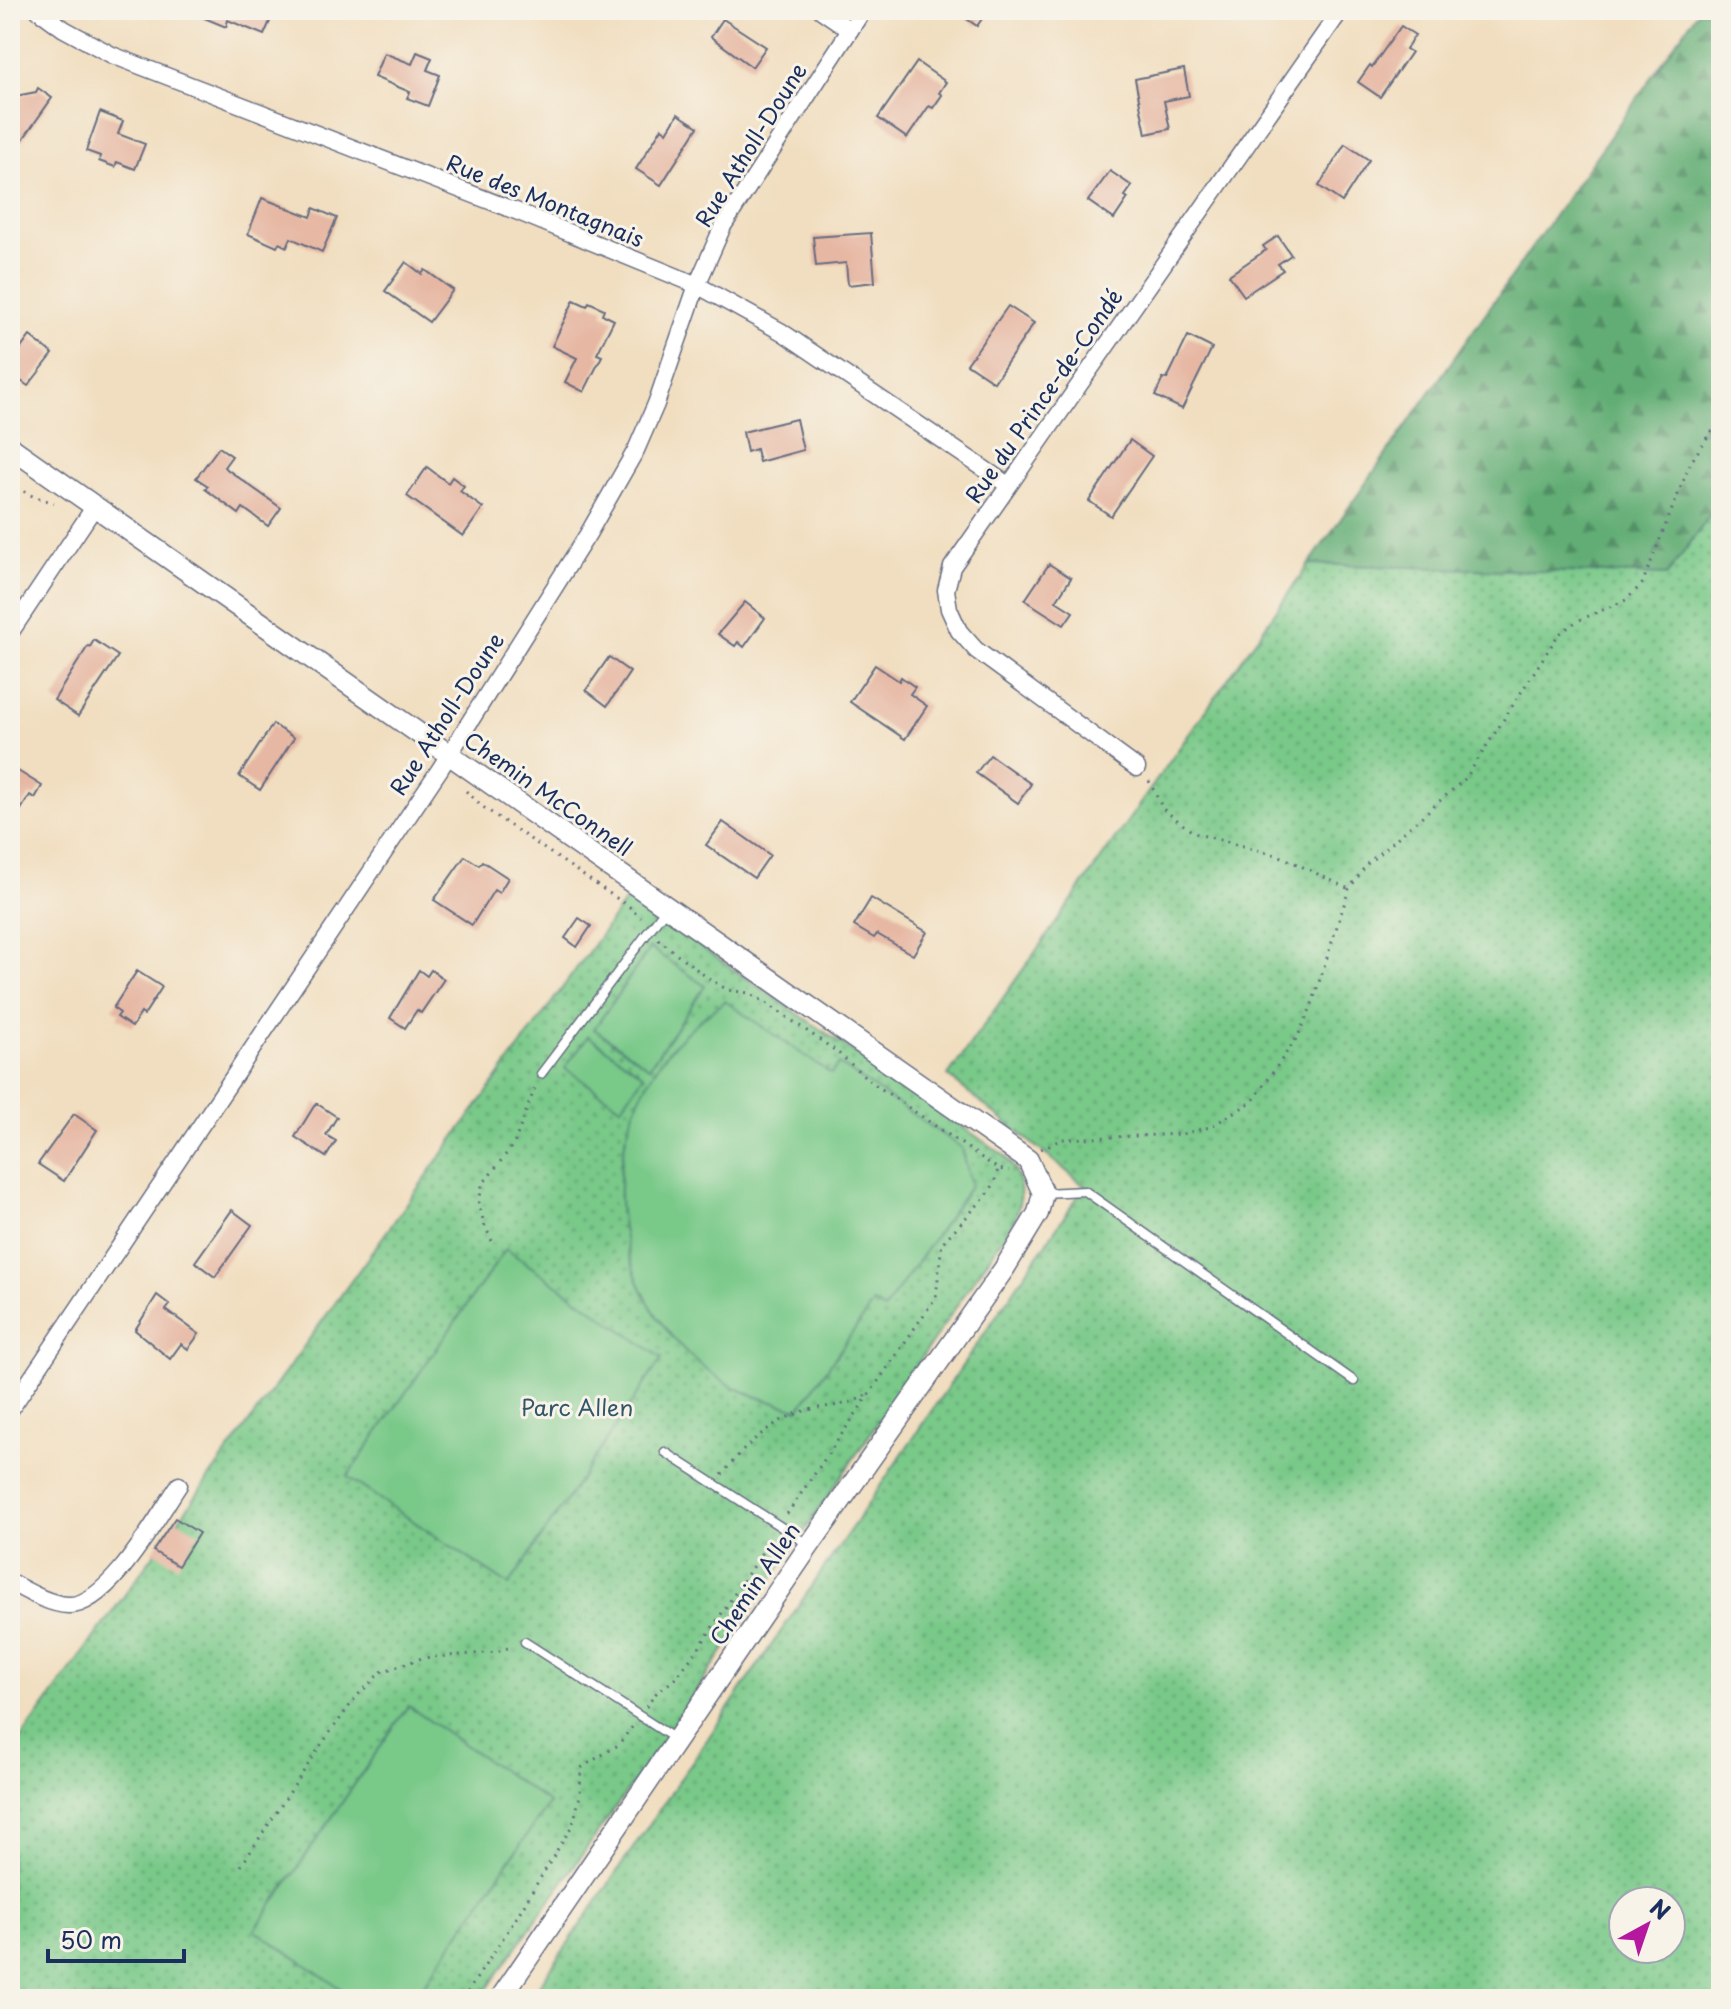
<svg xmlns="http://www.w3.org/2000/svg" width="1731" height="2009" viewBox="0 0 1731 2009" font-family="'Playpen Sans',sans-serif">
  <defs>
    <pattern id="grass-dots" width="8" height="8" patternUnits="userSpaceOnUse" patternTransform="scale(2)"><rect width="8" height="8" fill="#79c989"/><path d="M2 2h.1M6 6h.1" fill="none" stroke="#62a473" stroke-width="1.8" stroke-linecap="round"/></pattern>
    <pattern id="forest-firs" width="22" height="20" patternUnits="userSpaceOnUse" patternTransform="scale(2)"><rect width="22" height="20" fill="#62ad75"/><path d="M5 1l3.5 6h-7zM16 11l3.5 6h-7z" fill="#508d63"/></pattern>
  </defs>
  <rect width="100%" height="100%" fill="#f7f3e8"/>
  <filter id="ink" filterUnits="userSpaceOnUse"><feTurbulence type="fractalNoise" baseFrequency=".0125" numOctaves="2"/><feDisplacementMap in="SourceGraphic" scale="16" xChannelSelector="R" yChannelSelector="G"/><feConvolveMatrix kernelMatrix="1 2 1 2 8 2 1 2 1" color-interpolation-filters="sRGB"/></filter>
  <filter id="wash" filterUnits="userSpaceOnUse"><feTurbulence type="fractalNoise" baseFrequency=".006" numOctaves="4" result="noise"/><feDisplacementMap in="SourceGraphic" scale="32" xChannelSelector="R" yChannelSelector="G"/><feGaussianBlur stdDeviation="1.8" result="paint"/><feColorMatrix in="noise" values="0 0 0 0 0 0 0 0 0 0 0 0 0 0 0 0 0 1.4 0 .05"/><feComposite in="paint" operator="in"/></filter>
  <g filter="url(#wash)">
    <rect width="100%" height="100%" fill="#f1dec0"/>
    <g fill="url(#grass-dots)" stroke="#4a7c74" stroke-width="2" fill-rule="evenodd">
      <path d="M 1721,500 L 1721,1999 L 530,1999 L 1085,1186 L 948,1076 L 1309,564 L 1667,575 ZM 1623,1901 L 1671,1901 L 1671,1949 L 1623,1949 Z"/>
      <path d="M 628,897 L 1005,1156 C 1023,1178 1024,1195 1014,1221 L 664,1739 L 480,1999 L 10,1999 L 10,1754 Z"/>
    </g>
    <path fill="url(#forest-firs)" stroke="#3e6e6a" stroke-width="2" d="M 1699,10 L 1721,10 L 1721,500 L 1667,575 L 1309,564 Z"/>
    <g fill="#79c989" stroke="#4a7c74" stroke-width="2">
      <path d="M 650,948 L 705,986 L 649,1067 L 594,1029 Z"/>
      <path d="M 725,1001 L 831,1074 L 839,1064 L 962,1148 L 971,1185 L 884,1310 L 873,1303 L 799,1409 C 778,1404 757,1398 736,1388 C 619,1327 585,1170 659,1064 C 677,1038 700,1019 725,1001 Z"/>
      <path d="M 588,1036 L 644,1075 L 621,1107 L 565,1068 Z"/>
      <path d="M 506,1249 L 662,1358 L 509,1585 L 347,1477 Z"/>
      <path d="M 408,1706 L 549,1803 L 414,1999 L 356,1999 L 255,1930 Z"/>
    </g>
    <g id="blocks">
      <g fill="#e6b7a3">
        <path d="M 185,10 L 275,10 L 264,35 L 228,20 L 226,27 Z"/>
        <path d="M 954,10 L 988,10 L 977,26 Z"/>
        <path d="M 723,19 L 766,47 L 752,67 L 711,37 Z"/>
        <path d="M 1401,26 L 1415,35 L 1406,49 L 1411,52 L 1380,97 L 1358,82 L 1370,65 L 1372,67 Z"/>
        <path d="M 417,52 L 432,58 L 427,70 L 440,75 L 428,106 L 407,98 L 410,92 L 374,77 L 384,53 L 412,64 Z"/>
        <path d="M 917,62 L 946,82 L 939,93 L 942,95 L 933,108 L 929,106 L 907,138 L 878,118 Z"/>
        <path d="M 1184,69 L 1189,96 L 1164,101 L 1170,129 L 1146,134 L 1135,79 Z"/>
        <path d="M 38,88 L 52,98 L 21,142 L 10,133 L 10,97 L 36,92 Z"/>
        <path d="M 100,112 L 123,121 L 118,134 L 145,144 L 135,169 L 117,162 L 115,167 L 99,161 L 100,156 L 86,151 Z"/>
        <path d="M 678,114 L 698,127 L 661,185 L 636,169 L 662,128 L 667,132 Z"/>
        <path d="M 1345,144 L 1369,160 L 1342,202 L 1319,186 Z"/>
        <path d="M 1110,171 L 1132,186 L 1125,196 L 1128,198 L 1114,219 L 1088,201 Z"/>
        <path d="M 262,198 L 311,217 L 314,208 L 337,218 L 322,252 L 291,238 L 287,247 L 279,243 L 277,247 L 248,234 Z"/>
        <path d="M 871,233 L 875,282 L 848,285 L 846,263 L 816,266 L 813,237 Z"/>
        <path d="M 1278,236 L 1291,255 L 1278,264 L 1283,270 L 1244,296 L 1229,275 L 1266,250 L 1263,246 Z"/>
        <path d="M 406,262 L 422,274 L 425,270 L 453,290 L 429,322 L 385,291 Z"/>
        <path d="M 574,300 L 587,306 L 589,302 L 604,309 L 602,314 L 614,320 L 597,354 L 602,356 L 584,392 L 565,382 L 577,358 L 552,346 Z"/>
        <path d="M 1008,306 L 1034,323 L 994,382 L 967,364 Z"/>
        <path d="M 30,336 L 53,354 L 28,386 L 10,373 L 10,340 L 21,348 Z"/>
        <path d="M 1188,336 L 1212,348 L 1182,409 L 1155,396 L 1163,378 L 1167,379 Z"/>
        <path d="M 796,419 L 803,450 L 759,462 L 756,449 L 747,452 L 743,432 Z"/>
        <path d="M 1130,440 L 1152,456 L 1111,516 L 1089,501 Z"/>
        <path d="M 219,447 L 232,456 L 224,467 L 281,508 L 268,526 L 243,508 L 239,514 L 205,489 L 208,486 L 196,478 Z"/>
        <path d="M 427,467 L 448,483 L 452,477 L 464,486 L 460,491 L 483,508 L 463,536 L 407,496 Z"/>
        <path d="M 1049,564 L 1071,578 L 1056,601 L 1073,612 L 1064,625 L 1025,600 Z"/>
        <path d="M 745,602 L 765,618 L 744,647 L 738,642 L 735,646 L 718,634 Z"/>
        <path d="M 94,640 L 118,656 L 78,716 L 54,700 L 88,646 L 90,647 Z"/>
        <path d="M 609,657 L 630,672 L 607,706 L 586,690 Z"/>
        <path d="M 875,665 L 899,681 L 901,677 L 915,687 L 910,694 L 927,706 L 905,739 L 850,702 Z"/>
        <path d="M 273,724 L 294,738 L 260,790 L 239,776 Z"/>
        <path d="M 990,755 L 1031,784 L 1018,803 L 976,773 Z"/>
        <path d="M 10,766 L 42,786 L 35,798 L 30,795 L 10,827 Z"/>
        <path d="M 723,822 L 770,855 L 754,878 L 706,845 Z"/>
        <path d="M 465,856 L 479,865 L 482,861 L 508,878 L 499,893 L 494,890 L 472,925 L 434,900 Z"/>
        <path d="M 871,898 L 927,932 L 913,955 L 877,934 L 874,938 L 854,926 Z"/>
        <path d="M 579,918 L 591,926 L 577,947 L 565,938 Z"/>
        <path d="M 419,970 L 427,976 L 431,970 L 444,979 L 421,1013 L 417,1010 L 405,1028 L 390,1018 Z"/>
        <path d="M 137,971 L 162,987 L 144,1015 L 141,1013 L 132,1027 L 117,1017 L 120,1013 L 113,1008 Z"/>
        <path d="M 316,1103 L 337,1117 L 326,1135 L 336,1141 L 326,1157 L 295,1137 Z"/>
        <path d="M 74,1114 L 97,1130 L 64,1181 L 38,1164 Z"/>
        <path d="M 232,1210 L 252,1225 L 215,1277 L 195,1262 Z"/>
        <path d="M 157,1295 L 170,1305 L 166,1310 L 199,1334 L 188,1349 L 181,1344 L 170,1359 L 135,1330 Z"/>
        <path d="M 175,1518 L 199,1533 L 178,1566 L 153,1551 Z"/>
      </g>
    </g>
  </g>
  <g filter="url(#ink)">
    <use href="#blocks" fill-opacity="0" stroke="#666c80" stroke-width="2"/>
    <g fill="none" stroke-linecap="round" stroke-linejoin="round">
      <defs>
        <g id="service">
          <path d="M 541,1074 L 667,907"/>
          <path d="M 1043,1193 L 1085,1191 L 1354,1381"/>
          <path d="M 665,1452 L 809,1545"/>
          <path d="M 525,1642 L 677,1740"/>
        </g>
        <g id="minor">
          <path d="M 38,10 L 64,29 L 112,55 L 521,213 L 697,285 L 782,332 L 1008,485"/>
          <path d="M 821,10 L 850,30"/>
          <path d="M 10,633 L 95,506"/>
          <path d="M 1137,768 L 976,650 L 959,631 L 949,609 L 946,590 L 952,567 L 1341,10"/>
          <path d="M 10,1410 L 440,769 L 588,534 L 636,450 L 656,404 L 697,285 L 723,226 L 863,10"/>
          <path d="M 10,1582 C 27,1591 48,1604 68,1605 C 108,1607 158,1516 179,1485"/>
        </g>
        <path id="tertiary" d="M 10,447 L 1028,1160 L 1043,1193 L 1038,1213 L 1004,1269 L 809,1546 L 500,1999"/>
      </defs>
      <use href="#service" stroke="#666c80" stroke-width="11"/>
      <use href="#minor" stroke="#666c80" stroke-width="19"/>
      <use href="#tertiary" stroke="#666c80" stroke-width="23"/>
      <g stroke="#666c80" stroke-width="3" stroke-dasharray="2 6" stroke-linecap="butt">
        <path d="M 10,483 L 30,495 L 54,503"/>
        <path d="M 1149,781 L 1163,809 L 1194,833 L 1280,856 L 1349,889"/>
        <path d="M 466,791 L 483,807 L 631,908 L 641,918"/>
        <path d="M 658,939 L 709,979 L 728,990 L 748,993 L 765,1002 L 836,1051 L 870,1081 L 998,1169 L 1009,1171"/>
        <path d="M 1041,1149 L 1062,1139 L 1182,1134 L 1210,1127 L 1253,1101 L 1298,1036 L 1311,1007 L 1349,889 L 1367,864 L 1466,778 L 1558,635 L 1577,621 L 1626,600 L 1642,584 L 1691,462 L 1710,433 L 1721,426"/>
        <path d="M 492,1241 L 484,1224 L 479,1203 L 482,1185 L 514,1144 L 536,1085"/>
        <path d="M 722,1475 C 744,1446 775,1416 813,1409 C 832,1405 851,1406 867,1394"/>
        <path d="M 787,1514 L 936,1297 L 942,1243 L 987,1195 L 994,1184 L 998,1169"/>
        <path d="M 646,1707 L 657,1692 L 674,1680 L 699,1648 L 772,1537"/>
        <path d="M 241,1866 L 321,1745 L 356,1697 L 381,1672 L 422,1658 L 497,1652 L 513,1646"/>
        <path d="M 463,1999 L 513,1923 L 573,1824 L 580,1796 L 581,1768 L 618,1745 L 633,1726"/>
      </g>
      <use href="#service" stroke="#fff" stroke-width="8"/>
      <use href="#minor" stroke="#fff" stroke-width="16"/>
      <use href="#tertiary" stroke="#fff" stroke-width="20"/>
    </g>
  </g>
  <g text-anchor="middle" stroke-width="6" stroke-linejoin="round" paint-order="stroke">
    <g font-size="22" fill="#1b2f5e" stroke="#f7f3e8">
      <text transform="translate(751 145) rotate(-58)" y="8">Rue Atholl-Doune</text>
      <text transform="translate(545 201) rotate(22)" y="8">Rue des Montagnais</text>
      <text transform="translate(1044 396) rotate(-55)" y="8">Rue du Prince-de-Condé</text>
      <text transform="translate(447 714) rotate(-57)" y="8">Rue Atholl-Doune</text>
      <text transform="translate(548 794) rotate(35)" y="8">Chemin McConnell</text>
      <text transform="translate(755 1584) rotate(-56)" y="8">Chemin Allen</text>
    </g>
    <g font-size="22" fill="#325669" stroke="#f7f3e8">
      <text x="577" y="1416">Parc Allen</text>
    </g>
  </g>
  <rect width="1731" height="2009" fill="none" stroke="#f7f3e8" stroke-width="40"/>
  <g transform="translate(1647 1925) rotate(40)"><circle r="38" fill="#f7f3e8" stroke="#9fa5b1" stroke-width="2"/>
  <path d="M0-6L14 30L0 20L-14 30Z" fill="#b5179e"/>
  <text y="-12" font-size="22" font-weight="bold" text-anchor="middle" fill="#1b2f5e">N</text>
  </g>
  <path d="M48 1949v12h136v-12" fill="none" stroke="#1b2f5e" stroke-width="4"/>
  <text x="60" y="1949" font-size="24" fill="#1b2f5e" stroke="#f7f3e8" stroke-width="6" paint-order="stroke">50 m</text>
</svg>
